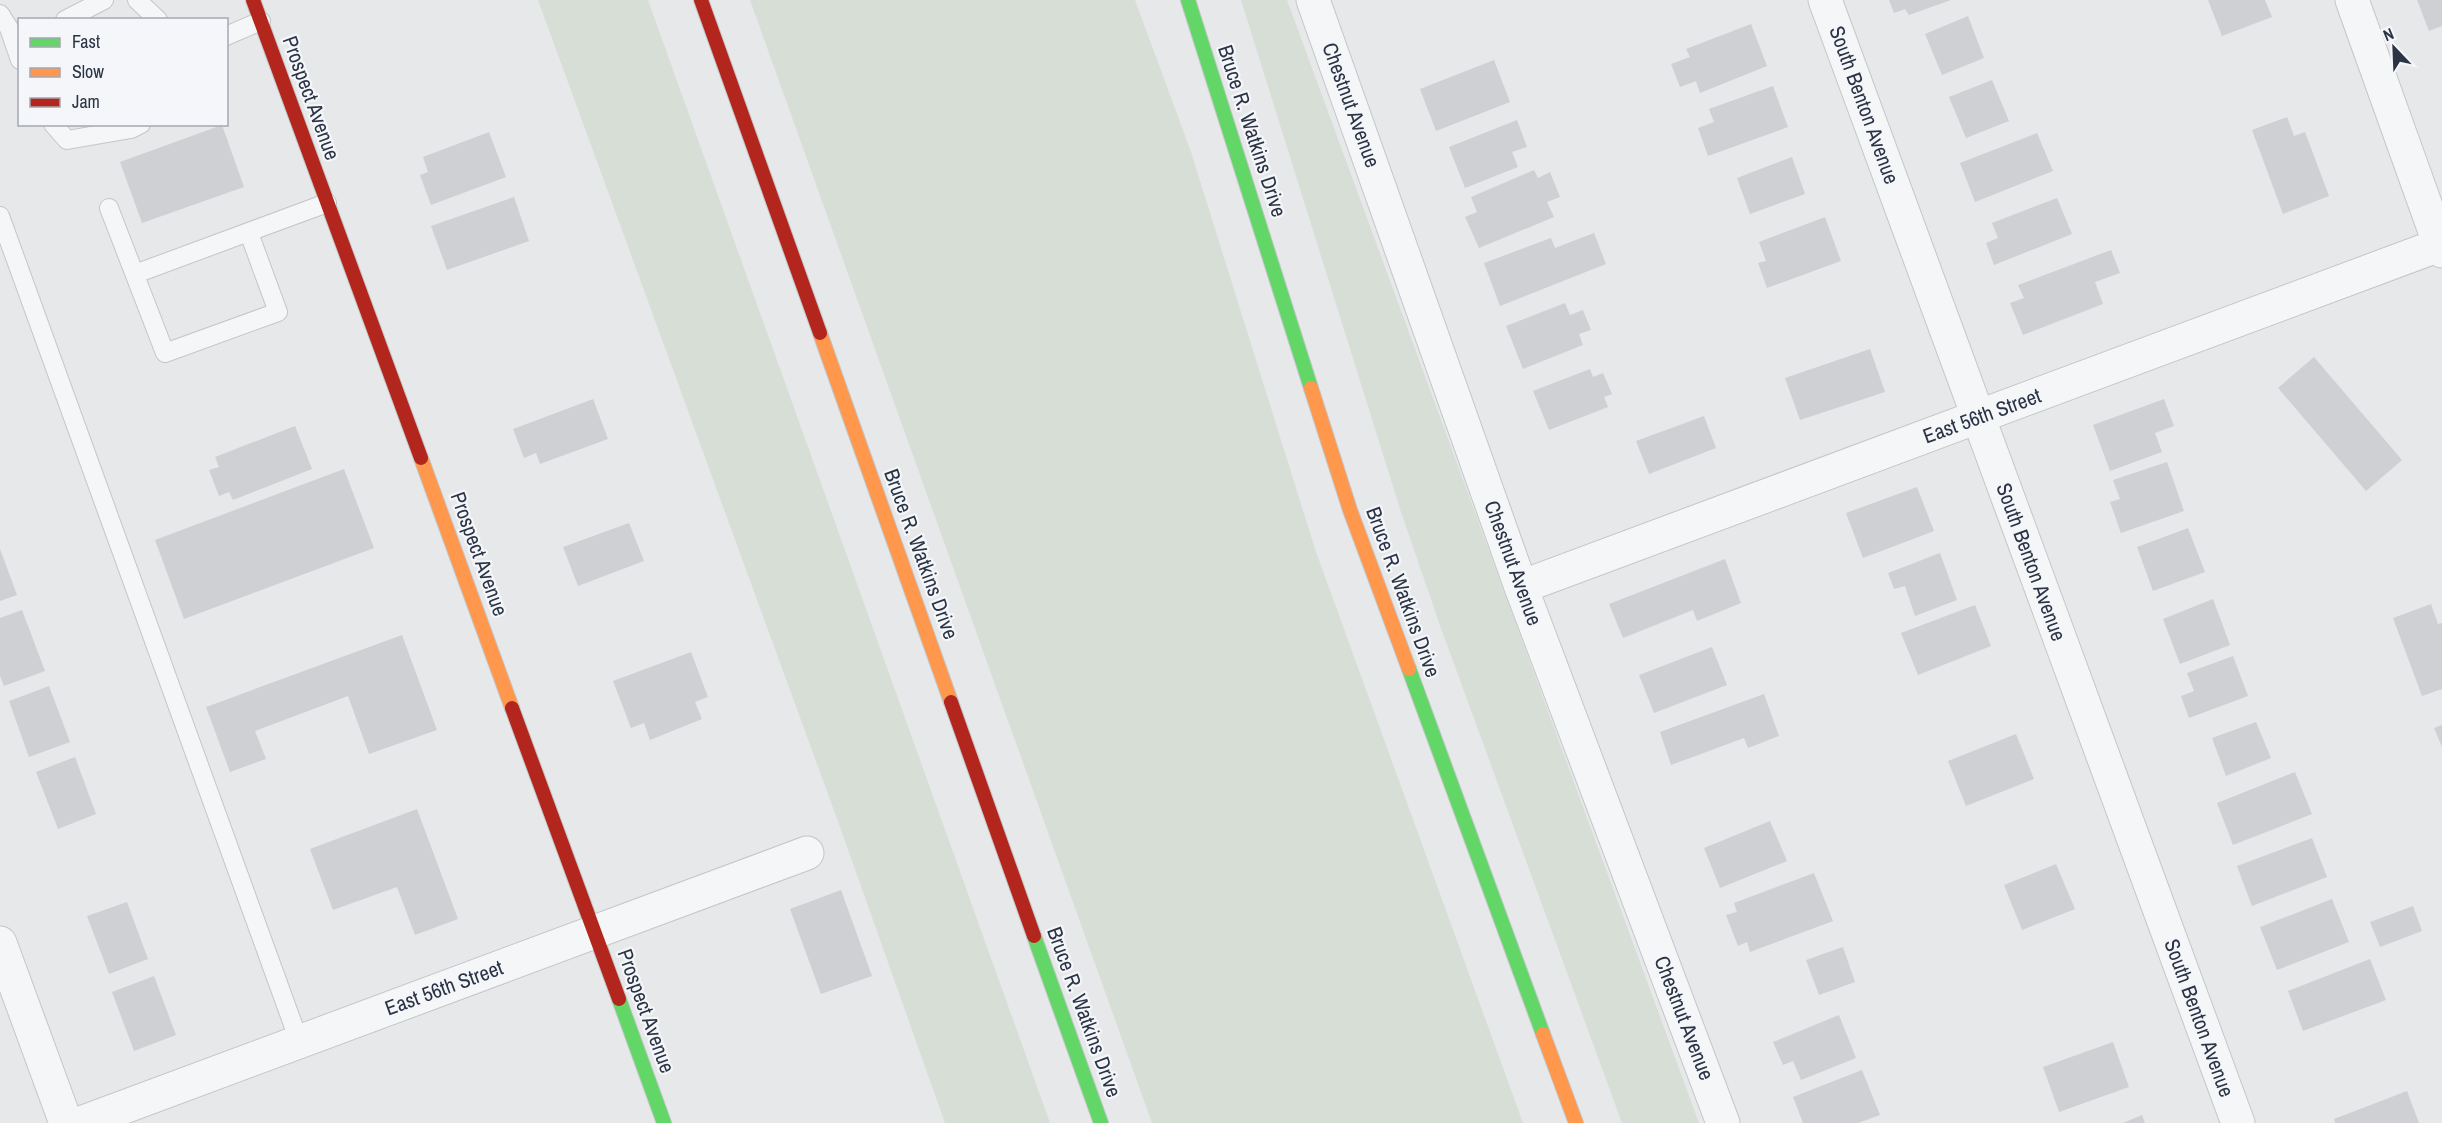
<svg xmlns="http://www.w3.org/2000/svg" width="2442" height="1123" viewBox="0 0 2442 1123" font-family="'Archivo Narrow',sans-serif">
  <rect width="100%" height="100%" fill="#e6e8ea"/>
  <g fill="#d6ded6">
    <path d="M 538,0 L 648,0 L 1050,1123 L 945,1123 L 840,827 Z"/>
    <path d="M 750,0 L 1135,0 L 1191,152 L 1315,549 L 1523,1123 L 1152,1123 Z"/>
    <path d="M 1241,0 L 1287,0 L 1699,1123 L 1622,1123 L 1442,631 L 1401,512 Z"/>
  </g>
  <g fill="#ced0d3">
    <path d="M 1889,0 L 1951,0 L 1909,15 L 1905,9 L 1894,13 Z"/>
    <path d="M 2208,0 L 2265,0 L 2272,17 L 2222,36 Z"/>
    <path d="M 2417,0 L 2442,0 L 2442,26 L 2429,31 Z"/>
    <path d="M 1968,16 L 1984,58 L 1942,75 L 1925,34 Z"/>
    <path d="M 1751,24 L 1767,66 L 1700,93 L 1696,81 L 1680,87 L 1671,64 L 1690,57 L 1686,49 Z"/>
    <path d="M 1494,60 L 1510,102 L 1436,131 L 1420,89 Z"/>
    <path d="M 1992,80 L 2009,121 L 1966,138 L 1949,97 Z"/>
    <path d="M 1773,86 L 1788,127 L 1708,156 L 1698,128 L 1714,122 L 1709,109 Z"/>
    <path d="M 2287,117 L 2294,136 L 2305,132 L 2329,196 L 2283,214 L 2252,130 Z"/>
    <path d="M 1517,120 L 1527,147 L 1512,152 L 1518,167 L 1465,188 L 1449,147 Z"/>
    <path d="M 222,125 L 244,187 L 142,223 L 120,162 Z"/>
    <path d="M 489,132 L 506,177 L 431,205 L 420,175 L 428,172 L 423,157 Z"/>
    <path d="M 2037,133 L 2053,171 L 1975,202 L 1960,163 Z"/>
    <path d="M 1792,157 L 1805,194 L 1750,214 L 1737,178 Z"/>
    <path d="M 1534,170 L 1538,178 L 1550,172 L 1560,197 L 1547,202 L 1554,217 L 1479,248 L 1465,217 L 1477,212 L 1471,197 Z"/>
    <path d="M 514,197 L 529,241 L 447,270 L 431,226 Z"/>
    <path d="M 2057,198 L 2072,234 L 1994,265 L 1986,243 L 1998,238 L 1992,223 Z"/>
    <path d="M 1825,217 L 1841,261 L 1767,288 L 1758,263 L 1766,261 L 1759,242 Z"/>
    <path d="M 1594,233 L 1606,264 L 1500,306 L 1484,263 L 1551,238 L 1555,248 Z"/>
    <path d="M 2111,250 L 2120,273 L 2095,282 L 2103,304 L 2023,335 L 2010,303 L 2024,298 L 2018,285 Z"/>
    <path d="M 1565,303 L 1570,315 L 1583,310 L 1591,330 L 1579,334 L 1583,345 L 1523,369 L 1506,326 Z"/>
    <path d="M 1870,349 L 1885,392 L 1800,420 L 1785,378 Z"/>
    <path d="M 2314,357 L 2402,460 L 2366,491 L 2278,388 Z"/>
    <path d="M 1590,369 L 1593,377 L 1603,373 L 1612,394 L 1604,397 L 1608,407 L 1549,430 L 1533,391 Z"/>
    <path d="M 593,399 L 608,439 L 540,464 L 536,453 L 524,458 L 513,429 Z"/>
    <path d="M 2164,399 L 2174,426 L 2155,433 L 2162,452 L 2110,471 L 2093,425 Z"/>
    <path d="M 1704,416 L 1716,448 L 1649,474 L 1636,441 Z"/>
    <path d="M 295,426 L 312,469 L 233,500 L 229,492 L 219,496 L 209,470 L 219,467 L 215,457 Z"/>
    <path d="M 2167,462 L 2184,511 L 2121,533 L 2110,502 L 2120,499 L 2113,480 Z"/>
    <path d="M 344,469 L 374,548 L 184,619 L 155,540 Z"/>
    <path d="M 1917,487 L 1934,531 L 1863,558 L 1846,513 Z"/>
    <path d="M 629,523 L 644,561 L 578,586 L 563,547 Z"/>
    <path d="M 2188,528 L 2205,572 L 2153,591 L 2137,547 Z"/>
    <path d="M 0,549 L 17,595 L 0,601 Z"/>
    <path d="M 1940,553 L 1957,600 L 1915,616 L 1905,586 L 1894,589 L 1888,573 Z"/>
    <path d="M 1725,559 L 1741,603 L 1697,621 L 1693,610 L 1623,638 L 1609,604 Z"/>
    <path d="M 2213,599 L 2230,645 L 2180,664 L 2163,619 Z"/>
    <path d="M 2431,604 L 2438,624 L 2442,623 L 2442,689 L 2422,696 L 2393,618 Z"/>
    <path d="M 1975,605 L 1991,646 L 1918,675 L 1901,633 Z"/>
    <path d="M 22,610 L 45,671 L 4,686 L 0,676 L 0,618 Z"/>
    <path d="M 402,635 L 437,730 L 369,754 L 348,696 L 255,731 L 266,759 L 230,772 L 206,707 Z"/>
    <path d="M 1712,647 L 1727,685 L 1654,713 L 1639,675 Z"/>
    <path d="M 691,652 L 708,697 L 695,702 L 702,719 L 650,740 L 644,723 L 631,728 L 613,681 Z"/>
    <path d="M 2233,656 L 2248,696 L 2189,718 L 2181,696 L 2194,691 L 2187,673 Z"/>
    <path d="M 49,686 L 70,742 L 29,757 L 9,701 Z"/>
    <path d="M 1764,694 L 1779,736 L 1748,748 L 1744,738 L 1671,765 L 1660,732 Z"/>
    <path d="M 2256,722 L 2271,758 L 2226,776 L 2212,738 Z"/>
    <path d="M 2442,725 L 2442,747 L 2434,728 Z"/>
    <path d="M 2016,734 L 2034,779 L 1966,806 L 1948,761 Z"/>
    <path d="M 75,757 L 96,814 L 58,829 L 36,772 Z"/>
    <path d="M 2295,772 L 2312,814 L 2233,845 L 2217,803 Z"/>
    <path d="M 417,809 L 458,919 L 415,935 L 397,887 L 333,910 L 310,849 Z"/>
    <path d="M 1770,821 L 1787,861 L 1720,888 L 1704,848 Z"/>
    <path d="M 2312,838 L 2327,877 L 2252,906 L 2237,866 Z"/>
    <path d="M 2056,864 L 2075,909 L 2022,930 L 2004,885 Z"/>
    <path d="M 1814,873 L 1833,921 L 1750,952 L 1747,942 L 1738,946 L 1726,915 L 1737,912 L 1734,903 Z"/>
    <path d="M 841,890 L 872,976 L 821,994 L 790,909 Z"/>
    <path d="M 2332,899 L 2349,942 L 2277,970 L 2260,927 Z"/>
    <path d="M 127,902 L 148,959 L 109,974 L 87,916 Z"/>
    <path d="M 2413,906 L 2422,931 L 2380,947 L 2370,922 Z"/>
    <path d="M 1843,947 L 1855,982 L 1819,995 L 1806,960 Z"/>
    <path d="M 2370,959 L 2386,1000 L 2303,1031 L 2288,991 Z"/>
    <path d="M 154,976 L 176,1035 L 134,1051 L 112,992 Z"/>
    <path d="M 1839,1015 L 1856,1058 L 1801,1080 L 1793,1061 L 1783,1065 L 1773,1042 Z"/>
    <path d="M 2113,1042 L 2129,1087 L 2059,1112 L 2043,1067 Z"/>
    <path d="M 1862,1070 L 1880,1115 L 1858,1123 L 1803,1123 L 1793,1097 Z"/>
    <path d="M 2407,1091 L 2419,1123 L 2335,1123 L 2334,1119 Z"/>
    <path d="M 2142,1115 L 2145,1123 L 2123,1123 Z"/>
  </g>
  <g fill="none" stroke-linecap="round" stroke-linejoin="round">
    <defs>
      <g id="lane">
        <path d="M 137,0 L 158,20"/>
        <path d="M 0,14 L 9,28 L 20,60"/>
        <path d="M 65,20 L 104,0"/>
        <path d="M 226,36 L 261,21"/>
        <path d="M 53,124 L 67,140 L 131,129 L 141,124"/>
        <path d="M 109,208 L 165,353 L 278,312 L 249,233"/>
        <path d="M 0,216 L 299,1041"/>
        <path d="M 135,274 L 327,203"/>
      </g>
      <g id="street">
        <path d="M 1313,0 L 1521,587 L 1723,1123"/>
        <path d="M 1825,0 L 2238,1123"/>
        <path d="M 2352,0 L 2442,251"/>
        <path d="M 1521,587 L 2442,244"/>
        <path d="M 0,943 L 66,1123"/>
        <path d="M 81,1123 L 807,853"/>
      </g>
      <g id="fast">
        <path d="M 1188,0 L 1311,388"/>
        <path d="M 1409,669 L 1543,1034"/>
        <path d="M 1034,936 L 1101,1123"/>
        <path d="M 619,999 L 664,1123"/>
      </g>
      <g id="slow">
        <path d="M 820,333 L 951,702"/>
        <path d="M 1311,388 L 1350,510 L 1409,669"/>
        <path d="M 421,458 L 512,708"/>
        <path d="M 1543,1034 L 1576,1123"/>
      </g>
      <g id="jam">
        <path d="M 253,0 L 421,458"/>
        <path d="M 701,0 L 820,333"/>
        <path d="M 951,702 L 1034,936"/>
        <path d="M 512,708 L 619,999"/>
      </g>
    </defs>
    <use href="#lane" stroke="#c4c6c8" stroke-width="20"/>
    <use href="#street" stroke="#c4c6c8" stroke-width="35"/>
    <use href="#fast" stroke="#c4c6c8" stroke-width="16"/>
    <use href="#slow" stroke="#c4c6c8" stroke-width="16"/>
    <use href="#jam" stroke="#c4c6c8" stroke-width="16"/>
    <use href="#lane" stroke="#f5f6f7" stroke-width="18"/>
    <use href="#street" stroke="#f5f6f7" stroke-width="33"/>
    <use href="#fast" stroke="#63d668" stroke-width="14"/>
    <use href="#slow" stroke="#ff974d" stroke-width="14"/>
    <use href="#jam" stroke="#b3261e" stroke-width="14"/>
  </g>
  <g text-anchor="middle" stroke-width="4.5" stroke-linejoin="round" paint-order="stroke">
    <g font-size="21" fill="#2b3445" stroke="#f4f6f9">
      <text transform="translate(311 98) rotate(70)" y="7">Prospect Avenue</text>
      <text transform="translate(1351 105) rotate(70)" y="7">Chestnut Avenue</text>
      <text transform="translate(1864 105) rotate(70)" y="7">South Benton Avenue</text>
      <text transform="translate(1252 131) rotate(72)" y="7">Bruce R. Watkins Drive</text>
      <text transform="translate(1982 416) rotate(-20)" y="7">East 56th Street</text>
      <text transform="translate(479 554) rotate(70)" y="7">Prospect Avenue</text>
      <text transform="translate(921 554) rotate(70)" y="7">Bruce R. Watkins Drive</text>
      <text transform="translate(2031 562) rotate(70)" y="7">South Benton Avenue</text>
      <text transform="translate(1513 563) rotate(70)" y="7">Chestnut Avenue</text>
      <text transform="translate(1403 592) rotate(70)" y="7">Bruce R. Watkins Drive</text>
      <text transform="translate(444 988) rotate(-20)" y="7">East 56th Street</text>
      <text transform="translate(646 1011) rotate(70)" y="7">Prospect Avenue</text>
      <text transform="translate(1084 1012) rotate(70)" y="7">Bruce R. Watkins Drive</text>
      <text transform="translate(1684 1018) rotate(69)" y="7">Chestnut Avenue</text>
      <text transform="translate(2199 1018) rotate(70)" y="7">South Benton Avenue</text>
    </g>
  </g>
  <rect x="18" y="18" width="210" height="108" fill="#f4f6f9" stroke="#a4a8b1" stroke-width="1.5"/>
  <rect x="30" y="38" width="30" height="9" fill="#63d668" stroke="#a4a8b1" stroke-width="1.5"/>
  <text x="72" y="48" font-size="18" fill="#2b3445">Fast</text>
  <rect x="30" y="68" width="30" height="9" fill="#ff974d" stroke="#a4a8b1" stroke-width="1.5"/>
  <text x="72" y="78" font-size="18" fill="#2b3445">Slow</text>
  <rect x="30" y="98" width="30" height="9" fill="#b3261e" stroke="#a4a8b1" stroke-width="1.5"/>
  <text x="72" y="108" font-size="18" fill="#2b3445">Jam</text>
  <g transform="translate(2394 48) rotate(337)" stroke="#f4f6f9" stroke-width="4.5" paint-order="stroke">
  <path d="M0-4.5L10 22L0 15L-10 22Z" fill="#2b3445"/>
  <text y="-9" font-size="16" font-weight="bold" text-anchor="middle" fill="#2b3445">N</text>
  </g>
</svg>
